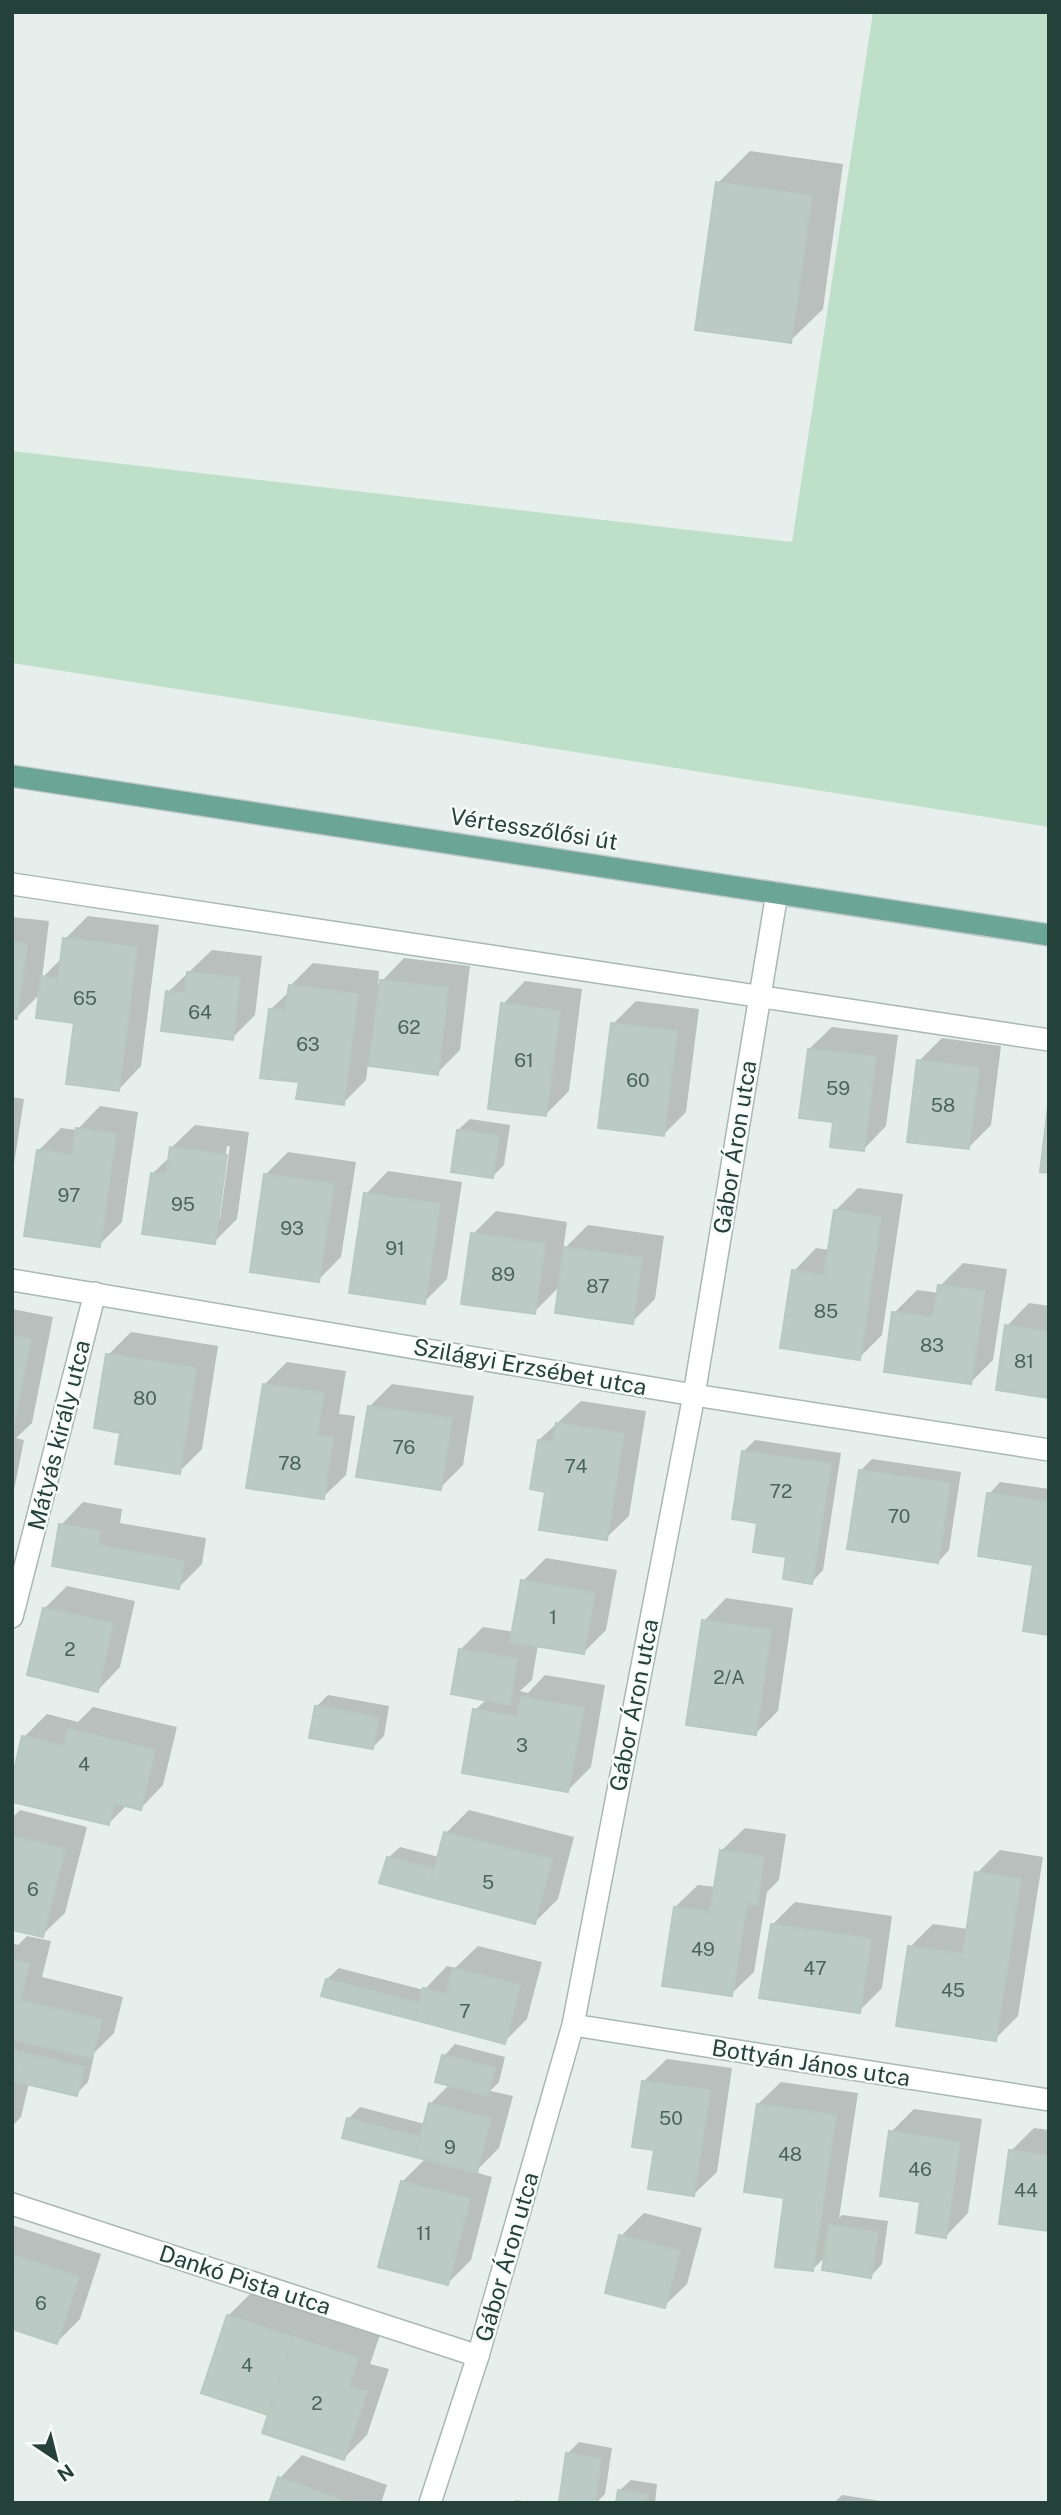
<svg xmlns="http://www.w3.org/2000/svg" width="1061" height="2515" viewBox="0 0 1061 2515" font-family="'Public Sans',sans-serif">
  <rect width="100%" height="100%" fill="#e6efeb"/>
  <path fill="#bfe0c8" d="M 873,12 L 1049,12 L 1049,827 L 12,663 L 12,451 L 792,542 Z"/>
  <g fill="#0003" fill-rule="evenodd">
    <path d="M 750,151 L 843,164 L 823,309 L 790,341 L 718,183 Z"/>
    <path d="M 88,916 L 159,925 L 141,1066 L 119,1089 L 76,1021 L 41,993 L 17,1017 L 12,1017 L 12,917 L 49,921 L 42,978 L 63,957 L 65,939 Z"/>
    <path d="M 212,950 L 262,956 L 255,1015 L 232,1038 L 168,992 Z"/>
    <path d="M 404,958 L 470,966 L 460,1050 L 437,1073 L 368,1064 L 366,1080 L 343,1103 L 301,1081 L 271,1009 L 290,991 L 290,986 L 313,963 L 379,971 L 378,985 Z"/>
    <path d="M 525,981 L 582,989 L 569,1091 L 546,1114 L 503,1004 Z"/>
    <path d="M 636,1001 L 699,1009 L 686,1112 L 664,1134 L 613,1024 Z"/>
    <path d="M 832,1027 L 898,1035 L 886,1126 L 864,1149 L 835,1120 L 809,1049 Z"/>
    <path d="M 942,1038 L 1001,1046 L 991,1125 L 968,1148 L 919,1061 Z"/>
    <path d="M 12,1097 L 24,1099 L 12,1177 Z"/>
    <path d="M 100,1106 L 138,1112 L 122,1222 L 99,1245 L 38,1151 L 61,1128 L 77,1130 Z"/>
    <path d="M 470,1119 L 510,1125 L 504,1165 L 493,1176 L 458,1130 Z"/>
    <path d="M 195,1125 L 249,1132 L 237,1219 L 214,1242 L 153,1173 L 171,1156 L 172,1147 ZM 227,1146 L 230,1146 L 220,1219 L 216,1219 Z"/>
    <path d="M 288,1152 L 356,1162 L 341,1257 L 318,1280 L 265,1175 Z"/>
    <path d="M 388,1171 L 462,1182 L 447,1279 L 424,1302 L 366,1194 Z"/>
    <path d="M 858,1188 L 903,1194 L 882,1335 L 859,1358 L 794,1271 L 816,1248 L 829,1250 L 835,1211 Z"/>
    <path d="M 496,1211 L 567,1222 L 563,1250 L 588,1225 L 664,1236 L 655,1299 L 632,1322 L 560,1286 L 534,1312 L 473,1234 Z"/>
    <path d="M 963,1263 L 1007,1269 L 993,1360 L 971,1382 L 894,1313 L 917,1290 L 939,1293 L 940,1286 Z"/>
    <path d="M 1029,1303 L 1049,1306 L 1049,1396 L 1007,1326 Z"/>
    <path d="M 12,1309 L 53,1317 L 32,1423 L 16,1438 L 24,1440 L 12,1500 Z"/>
    <path d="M 131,1332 L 218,1346 L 202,1449 L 179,1472 L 108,1355 Z"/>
    <path d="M 287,1362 L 346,1371 L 339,1414 L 355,1416 L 346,1475 L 323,1497 L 264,1385 Z"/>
    <path d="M 392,1384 L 474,1396 L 463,1465 L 440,1488 L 369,1407 Z"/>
    <path d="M 581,1401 L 646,1411 L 629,1516 L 606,1538 L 539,1440 Z"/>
    <path d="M 755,1440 L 841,1453 L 823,1570 L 812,1582 L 759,1521 L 743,1452 Z"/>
    <path d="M 872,1459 L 961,1472 L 949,1550 L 938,1562 L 861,1470 Z"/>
    <path d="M 1000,1482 L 1049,1489 L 1049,1633 L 1035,1563 L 989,1494 Z"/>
    <path d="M 83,1502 L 122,1509 L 120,1523 L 206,1538 L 202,1564 L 179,1587 L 54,1565 L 61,1525 Z"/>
    <path d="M 546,1558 L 617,1570 L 606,1630 L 583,1653 L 538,1645 L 532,1680 L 520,1691 L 528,1693 L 545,1675 L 605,1685 L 591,1767 L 568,1790 L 475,1710 L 487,1699 L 460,1650 L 483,1627 L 514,1632 L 523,1581 Z"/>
    <path d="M 67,1586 L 135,1601 L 120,1667 L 98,1690 L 44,1609 Z"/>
    <path d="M 726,1598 L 793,1608 L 778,1711 L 755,1734 L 704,1621 Z"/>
    <path d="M 328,1695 L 389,1706 L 384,1736 L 372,1748 L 317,1706 Z"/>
    <path d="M 93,1707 L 177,1727 L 163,1785 L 141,1808 L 127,1805 L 109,1823 L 24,1737 L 47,1714 L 78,1722 Z"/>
    <path d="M 20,1810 L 87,1827 L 65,1913 L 42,1935 L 12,1928 L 12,1818 Z"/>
    <path d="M 469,1810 L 574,1837 L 558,1899 L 535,1922 L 382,1882 L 388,1858 L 400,1847 L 439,1857 L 446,1833 Z"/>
    <path d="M 745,1828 L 786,1834 L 779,1880 L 767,1892 L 754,1972 L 731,1994 L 675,1907 L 698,1885 L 716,1887 L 722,1850 Z"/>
    <path d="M 1000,1850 L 1043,1857 L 1018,2016 L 995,2039 L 910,1947 L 933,1924 L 968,1929 L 977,1873 Z"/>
    <path d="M 795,1902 L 892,1916 L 882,1988 L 859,2011 L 772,1925 Z"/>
    <path d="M 27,1936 L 51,1941 L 42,1977 L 123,1997 L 114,2033 L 92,2055 L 94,2056 L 88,2082 L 76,2094 L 29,2083 L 21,2117 L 12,2126 L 12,1943 L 18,1945 Z"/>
    <path d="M 478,1946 L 542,1962 L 527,2019 L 504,2042 L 324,1995 L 327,1979 L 339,1968 L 424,1990 L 447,1966 L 455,1968 Z"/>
    <path d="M 455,2044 L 505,2057 L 499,2082 L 490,2091 L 513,2096 L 499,2148 L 475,2172 L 492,2177 L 471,2260 L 448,2283 L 402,2182 L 426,2158 L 344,2137 L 348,2119 L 360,2107 L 425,2124 L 430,2104 L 450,2084 L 444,2056 Z"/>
    <path d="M 667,2059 L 732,2068 L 717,2172 L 694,2194 L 644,2081 Z"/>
    <path d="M 781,2082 L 858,2093 L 839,2218 L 842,2215 L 888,2221 L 882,2264 L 871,2276 L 827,2255 L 812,2270 L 758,2104 Z"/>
    <path d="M 914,2109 L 982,2119 L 968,2213 L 946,2236 L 922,2200 L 891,2132 Z"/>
    <path d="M 1034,2128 L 1049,2130 L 1049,2229 L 1011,2151 Z"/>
    <path d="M 644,2213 L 702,2228 L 687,2284 L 664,2306 L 621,2236 Z"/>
    <path d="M 12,2225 L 101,2254 L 80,2319 L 57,2342 L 12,2328 Z"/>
    <path d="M 251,2293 L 380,2335 L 370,2364 L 389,2369 L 367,2435 L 344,2458 L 270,2414 L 228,2316 Z"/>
    <path d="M 579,2442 L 612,2448 L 605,2494 L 596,2503 L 561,2501 L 567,2454 Z"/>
    <path d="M 302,2455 L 387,2485 L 381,2503 L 270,2503 L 280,2478 Z"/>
    <path d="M 631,2480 L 657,2484 L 655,2503 L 618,2503 L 619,2491 Z"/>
    <path d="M 842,2495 L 887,2502 L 887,2503 L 834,2503 Z"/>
    <path d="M 516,2500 L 537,2503 L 513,2503 Z"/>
  </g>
  <g fill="#bbcac4" stroke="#b8c9c2" stroke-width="2">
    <path d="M 716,182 L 812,196 L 791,343 L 695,330 Z"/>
    <path d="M 63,938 L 137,947 L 119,1091 L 66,1084 L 74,1023 L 36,1018 L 41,976 L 58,979 Z"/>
    <path d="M 12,942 L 27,944 L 17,1019 L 12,1019 Z"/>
    <path d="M 187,972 L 240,978 L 233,1040 L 161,1031 L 166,991 L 184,993 Z"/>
    <path d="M 380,980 L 448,988 L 438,1075 L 369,1066 Z"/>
    <path d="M 289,985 L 358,994 L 344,1105 L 296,1099 L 299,1082 L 260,1078 L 269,1009 L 285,1010 Z"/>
    <path d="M 501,1003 L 560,1011 L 546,1116 L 488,1109 Z"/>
    <path d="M 611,1023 L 677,1031 L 664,1136 L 598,1128 Z"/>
    <path d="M 808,1049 L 876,1057 L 864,1151 L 830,1147 L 833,1122 L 799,1118 Z"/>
    <path d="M 917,1060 L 979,1068 L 969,1149 L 907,1142 Z"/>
    <path d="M 1049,1097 L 1049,1173 L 1040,1172 Z"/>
    <path d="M 76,1128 L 116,1134 L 100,1247 L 24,1236 L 37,1150 L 72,1155 Z"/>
    <path d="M 457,1130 L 499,1136 L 493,1178 L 451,1172 Z"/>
    <path d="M 170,1147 L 227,1155 L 215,1244 L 142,1234 L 151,1173 L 166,1175 Z"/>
    <path d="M 264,1174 L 334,1184 L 319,1282 L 250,1272 Z"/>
    <path d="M 364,1193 L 440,1204 L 425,1304 L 349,1293 Z"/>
    <path d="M 834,1210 L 881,1217 L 860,1360 L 780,1348 L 792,1270 L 824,1275 Z"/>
    <path d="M 471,1233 L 545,1244 L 535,1314 L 461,1304 Z"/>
    <path d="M 564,1247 L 642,1258 L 633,1324 L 555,1313 Z"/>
    <path d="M 938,1285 L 985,1291 L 971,1384 L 884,1372 L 892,1312 L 933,1318 Z"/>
    <path d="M 1005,1325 L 1049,1332 L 1049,1398 L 996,1390 Z"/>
    <path d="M 12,1336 L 31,1339 L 12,1434 Z"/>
    <path d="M 106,1354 L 196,1368 L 180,1474 L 115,1464 L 120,1433 L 94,1428 Z"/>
    <path d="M 263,1384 L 324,1393 L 317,1436 L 333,1438 L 324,1499 L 246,1488 Z"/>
    <path d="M 368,1406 L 452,1418 L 441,1490 L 356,1477 Z"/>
    <path d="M 556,1423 L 624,1433 L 607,1540 L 539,1530 L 545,1492 L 530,1489 L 538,1440 L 553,1442 Z"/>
    <path d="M 742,1451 L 831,1464 L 812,1584 L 783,1579 L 786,1557 L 753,1552 L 757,1523 L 732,1519 Z"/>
    <path d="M 859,1470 L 950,1483 L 938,1563 L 847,1549 Z"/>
    <path d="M 987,1493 L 1049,1502 L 1049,1635 L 1023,1631 L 1033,1565 L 978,1556 Z"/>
    <path d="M 59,1524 L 100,1531 L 98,1545 L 184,1561 L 179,1589 L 52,1566 Z"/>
    <path d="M 521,1580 L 595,1593 L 584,1654 L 510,1642 Z"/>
    <path d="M 43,1608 L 113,1623 L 98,1692 L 27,1675 Z"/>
    <path d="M 702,1620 L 771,1630 L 756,1735 L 686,1725 Z"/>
    <path d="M 459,1649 L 517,1659 L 510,1705 L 451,1694 Z"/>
    <path d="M 521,1697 L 584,1708 L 568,1792 L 462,1773 L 473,1709 L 517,1717 Z"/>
    <path d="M 315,1706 L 379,1717 L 373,1749 L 309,1738 Z"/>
    <path d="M 68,1729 L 155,1750 L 141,1810 L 114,1803 L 109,1825 L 12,1802 L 12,1778 L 22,1736 L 64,1746 Z"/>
    <path d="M 444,1832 L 552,1859 L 535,1924 L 427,1896 Z"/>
    <path d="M 12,1836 L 65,1849 L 43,1937 L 12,1930 Z"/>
    <path d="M 720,1850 L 764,1857 L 757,1905 L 747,1904 L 732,1996 L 662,1986 L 674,1907 L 710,1912 Z"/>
    <path d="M 387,1857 L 434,1869 L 427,1896 L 379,1883 Z"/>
    <path d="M 975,1872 L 1021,1879 L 996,2041 L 896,2026 L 908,1946 L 963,1954 Z"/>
    <path d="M 771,1924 L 871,1939 L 860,2013 L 759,1998 Z"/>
    <path d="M 12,1960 L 29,1964 L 20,2000 L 102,2020 L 92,2058 L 12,2039 Z"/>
    <path d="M 453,1968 L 520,1985 L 505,2044 L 415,2020 L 423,1988 L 446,1994 Z"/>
    <path d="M 326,1979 L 419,2003 L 415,2020 L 321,1996 Z"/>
    <path d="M 12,2050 L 20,2052 L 12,2083 Z"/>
    <path d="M 20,2052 L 84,2067 L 77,2096 L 13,2081 Z"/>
    <path d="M 442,2055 L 495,2068 L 488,2096 L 435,2082 Z"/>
    <path d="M 642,2081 L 710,2090 L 694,2196 L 648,2189 L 654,2150 L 632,2147 Z"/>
    <path d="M 429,2103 L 491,2119 L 477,2173 L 415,2157 Z"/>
    <path d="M 757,2104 L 836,2115 L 813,2271 L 775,2267 L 784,2198 L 744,2192 Z"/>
    <path d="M 347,2118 L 419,2137 L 415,2157 L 342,2138 Z"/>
    <path d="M 889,2131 L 960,2142 L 946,2238 L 916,2233 L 920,2202 L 880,2196 Z"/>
    <path d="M 1009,2150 L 1049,2156 L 1049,2231 L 999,2224 Z"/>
    <path d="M 401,2181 L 470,2199 L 448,2285 L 378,2267 Z"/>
    <path d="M 829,2225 L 878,2232 L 871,2278 L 822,2270 Z"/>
    <path d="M 619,2235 L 680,2251 L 665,2308 L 605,2293 Z"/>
    <path d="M 12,2255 L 19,2257 L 12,2277 Z"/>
    <path d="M 19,2257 L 79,2277 L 57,2344 L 12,2329 L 12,2277 Z"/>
    <path d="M 227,2315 L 293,2337 L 268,2415 L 201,2393 Z"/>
    <path d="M 293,2337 L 358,2358 L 349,2386 L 367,2392 L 344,2460 L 262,2433 Z"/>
    <path d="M 566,2453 L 601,2459 L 595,2503 L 559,2502 Z"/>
    <path d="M 278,2477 L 350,2503 L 269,2503 Z"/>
    <path d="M 618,2490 L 647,2495 L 646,2503 L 616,2503 Z"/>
  </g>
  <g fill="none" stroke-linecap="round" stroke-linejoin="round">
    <defs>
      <g id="minor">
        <path d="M 12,884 L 1049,1040"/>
        <path d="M 12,1280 L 694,1395 L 1049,1450"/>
        <path d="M 12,1617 L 95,1293"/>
        <path d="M 573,2025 L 1049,2100"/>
        <path d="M 12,2204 L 478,2356"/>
        <path d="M 430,2503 L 478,2356 L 573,2025 L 694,1395 L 777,893"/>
      </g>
      <path id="major" d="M 12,776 L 1049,935"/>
    </defs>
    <use href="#minor" stroke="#a8b8b2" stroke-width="24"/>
    <use href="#major" stroke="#c2cac8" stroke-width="24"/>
    <use href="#minor" stroke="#fff" stroke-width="21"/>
    <use href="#major" stroke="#6aa596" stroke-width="21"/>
  </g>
  <g text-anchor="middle" stroke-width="5" stroke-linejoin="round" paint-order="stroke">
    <g font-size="19" fill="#4a645c">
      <text x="85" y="1005">65</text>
      <text x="200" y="1019">64</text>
      <text x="409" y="1034">62</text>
      <text x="308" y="1051">63</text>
      <text x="524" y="1067">61</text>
      <text x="638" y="1087">60</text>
      <text x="838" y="1095">59</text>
      <text x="943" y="1112">58</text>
      <text x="69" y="1202">97</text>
      <text x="183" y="1211">95</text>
      <text x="292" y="1235">93</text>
      <text x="395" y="1255">91</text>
      <text x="503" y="1281">89</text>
      <text x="598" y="1293">87</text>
      <text x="826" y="1318">85</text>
      <text x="932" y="1352">83</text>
      <text x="1024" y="1368">81</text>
      <text x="145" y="1405">80</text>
      <text x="404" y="1454">76</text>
      <text x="290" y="1470">78</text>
      <text x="576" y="1473">74</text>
      <text x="781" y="1498">72</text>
      <text x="899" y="1523">70</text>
      <text x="553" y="1624">1</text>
      <text x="70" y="1656">2</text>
      <text x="729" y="1684">2/A</text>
      <text x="522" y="1752">3</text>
      <text x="84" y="1771">4</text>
      <text x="488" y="1889">5</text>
      <text x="33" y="1896">6</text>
      <text x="703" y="1956">49</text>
      <text x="815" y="1975">47</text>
      <text x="953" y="1997">45</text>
      <text x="465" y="2018">7</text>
      <text x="671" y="2125">50</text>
      <text x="450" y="2154">9</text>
      <text x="790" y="2161">48</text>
      <text x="920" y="2176">46</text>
      <text x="1026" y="2197">44</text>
      <text x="424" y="2240">11</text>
      <text x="41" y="2310">6</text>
      <text x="247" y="2372">4</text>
      <text x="317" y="2410">2</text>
    </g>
    <g font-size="23" fill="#24423a" stroke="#f7fbf9">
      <text transform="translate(534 829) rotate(9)" y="8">Vértesszőlősi út</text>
      <text transform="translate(735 1147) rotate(-81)" y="8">Gábor Áron utca</text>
      <text transform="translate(530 1367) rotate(10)" y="8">Szilágyi Erzsébet utca</text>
      <text transform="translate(59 1435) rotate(-76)" y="8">Mátyás király utca</text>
      <text transform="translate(634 1705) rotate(-79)" y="8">Gábor Áron utca</text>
      <text transform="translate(811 2063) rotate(9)" y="8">Bottyán János utca</text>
      <text transform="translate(507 2257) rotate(-74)" y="8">Gábor Áron utca</text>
      <text transform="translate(245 2280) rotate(18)" y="8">Dankó Pista utca</text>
    </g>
  </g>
  <rect width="1061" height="2515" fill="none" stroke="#24423a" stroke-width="28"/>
  <g transform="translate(56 2459) rotate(145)" stroke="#f7fbf9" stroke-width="5" paint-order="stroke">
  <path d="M0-5L12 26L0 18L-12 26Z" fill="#24423a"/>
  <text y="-10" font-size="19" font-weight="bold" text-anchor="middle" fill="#24423a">N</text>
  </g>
</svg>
